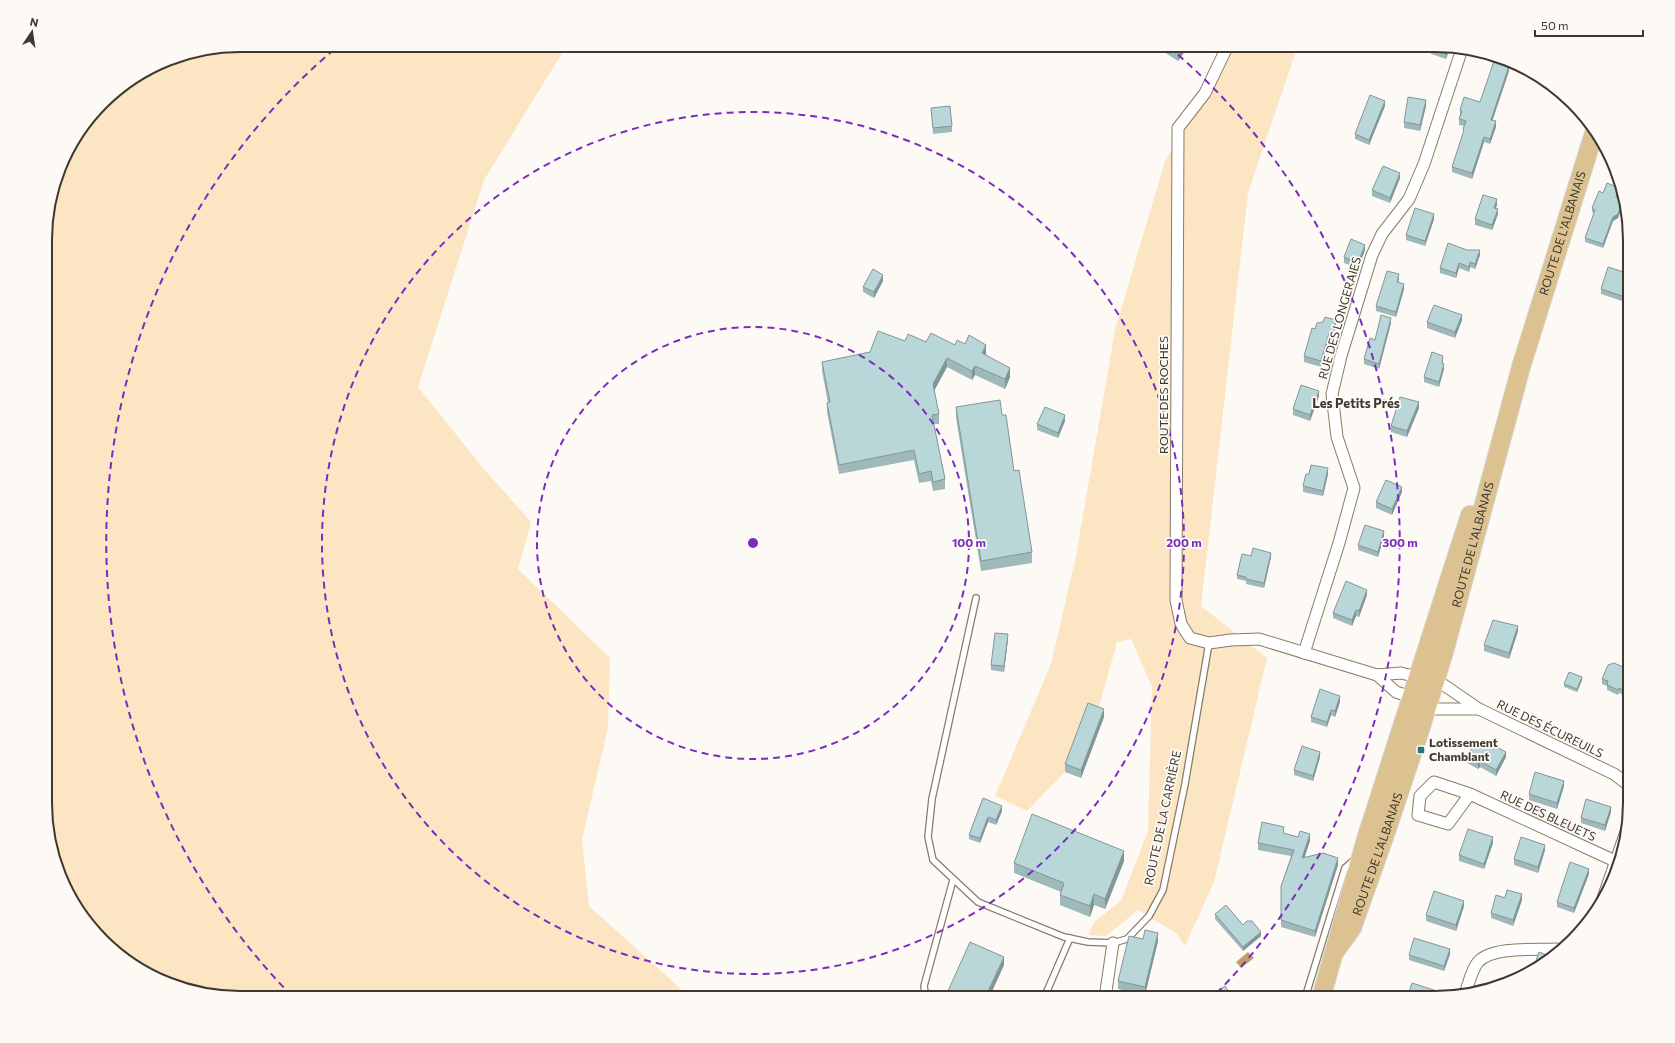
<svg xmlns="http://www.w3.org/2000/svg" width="1675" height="1043" viewBox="0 0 1675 1043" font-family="Commissioner,sans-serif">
  <rect width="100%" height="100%" fill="#fdfaf6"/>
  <g fill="#fbe5c3">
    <path d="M 240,45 L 567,45 L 484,180 L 418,387 L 483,468 L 531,522 L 518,569 L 610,658 L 608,727 L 582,840 L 589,906 L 691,998 L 240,998 L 177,988 L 132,965 L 78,911 L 47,828 L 47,215 L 65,153 L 111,93 L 165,60 Z"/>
    <path d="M 1234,45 L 1298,45 L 1248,193 L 1201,606 L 1267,658 L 1214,882 L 1185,946 L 1176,933 L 1138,910 L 1106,936 L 1088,935 L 1095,921 L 1121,901 L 1148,831 L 1152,687 L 1131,639 L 1117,642 L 1097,714 L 1088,711 L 1065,772 L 1027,811 L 995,796 L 1051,664 L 1076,556 L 1115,330 L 1165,161 Z"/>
  </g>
  <path fill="#c09e6a" d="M 1248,952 L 1254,958 L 1241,968 L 1236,962 Z"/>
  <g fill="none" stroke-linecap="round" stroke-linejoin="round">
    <defs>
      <g id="service">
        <path d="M 976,598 L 932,799 L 928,837 L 933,860 L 978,902 L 1064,937 L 1088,942 L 1113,943 L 1127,939 L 1149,916 L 1163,890 L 1185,784 L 1209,643"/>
        <path d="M 926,998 L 924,986 L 953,880"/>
        <path d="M 1044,998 L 1070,938"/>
        <path d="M 1305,998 L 1345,868 L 1354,860"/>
      </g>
      <g id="minor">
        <path d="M 1228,45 L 1205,93 L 1178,128 L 1176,600 L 1181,624 L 1190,638 L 1209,643 L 1231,640 L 1259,639 L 1377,675 L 1401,673 L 1417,677"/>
        <path d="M 1304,653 L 1339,543 L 1354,488 L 1337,437 L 1332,394 L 1341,356 L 1372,255 L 1382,234 L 1409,199 L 1424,164 L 1462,49"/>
        <path d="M 1377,675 L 1396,692 L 1411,697 L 1415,693"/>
        <path d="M 1435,679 L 1479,709 L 1614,774 L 1630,786"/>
        <path d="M 1426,709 L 1478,709"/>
        <path d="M 1470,794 L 1448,824 L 1418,815 L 1420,796 L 1434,782 L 1470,794 L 1615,861"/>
        <path d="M 1601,904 L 1628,826"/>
        <path d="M 1465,994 C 1469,983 1471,971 1478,962 C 1493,946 1535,950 1557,949"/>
        <path d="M 1105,998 L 1113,943"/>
      </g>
      <g id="primary">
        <path id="s1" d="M 1334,953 L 1352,928 L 1386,832 L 1419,733 L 1444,652 L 1521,367 L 1595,130"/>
        <path d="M 1321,998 L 1367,836 L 1470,515"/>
      </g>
    </defs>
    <use href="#service" stroke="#887b68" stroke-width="8"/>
    <use href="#minor" stroke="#887b68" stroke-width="13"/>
    <use href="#primary" stroke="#d8d7d6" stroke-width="20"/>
    <use href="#service" stroke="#fff" stroke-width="5.5"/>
    <use href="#minor" stroke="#fff" stroke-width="11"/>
    <use href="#primary" stroke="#dcc191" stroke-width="18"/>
  </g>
  <g fill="#9fb9bb">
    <path d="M 1153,45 L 1189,45 L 1178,61 Z"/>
    <path d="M 1450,47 L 1446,59 L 1431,54 L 1431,48 Z"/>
    <path d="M 1509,71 L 1492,120 L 1496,127 L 1490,144 L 1484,142 L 1472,179 L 1452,172 L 1452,167 L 1463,134 L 1463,129 L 1464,126 L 1459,125 L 1459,119 L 1460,116 L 1460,110 L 1480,102 Z"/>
    <path d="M 1385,106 L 1369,145 L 1355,139 L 1355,134 Z"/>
    <path d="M 1426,106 L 1420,131 L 1404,128 L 1404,122 Z"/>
    <path d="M 931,108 L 952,126 L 952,132 L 933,134 Z"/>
    <path d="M 1400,178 L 1390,203 L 1372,196 L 1372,190 Z"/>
    <path d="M 1617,197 L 1621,199 L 1623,205 L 1618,218 L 1613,221 L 1603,248 L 1585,242 L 1585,238 L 1594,213 L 1592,212 L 1592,208 Z"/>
    <path d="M 1497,205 L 1496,208 L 1498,214 L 1492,230 L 1475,225 L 1475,219 Z"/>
    <path d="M 1434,219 L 1425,246 L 1406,240 L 1406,235 Z"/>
    <path d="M 1365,250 L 1358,268 L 1344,263 L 1344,257 Z"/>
    <path d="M 1480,255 L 1475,269 L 1470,267 L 1469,272 L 1459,268 L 1456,278 L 1440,273 L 1440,268 Z"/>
    <path d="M 1630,274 L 1630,294 L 1628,294 L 1625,302 L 1601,294 L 1601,289 Z"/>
    <path d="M 1399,279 L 1398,282 L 1404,289 L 1396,317 L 1376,311 L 1376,306 Z"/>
    <path d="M 883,281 L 874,298 L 863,292 L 863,287 Z"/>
    <path d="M 1462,320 L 1455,338 L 1427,328 L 1427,322 Z"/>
    <path d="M 1391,323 L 1379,369 L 1364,364 L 1364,359 L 1375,340 Z"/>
    <path d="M 1336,325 L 1332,339 L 1329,338 L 1321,367 L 1304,362 L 1304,356 L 1315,329 Z"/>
    <path d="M 905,341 L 926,342 L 986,354 L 986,356 L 1010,377 L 1005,389 L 975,375 L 972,380 L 947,367 L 934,391 L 939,414 L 939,424 L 934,424 L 945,479 L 945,489 L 933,491 L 931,481 L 919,483 L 914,460 L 839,474 L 827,412 L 827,403 L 828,403 L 822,371 L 822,362 L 870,352 Z"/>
    <path d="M 1443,361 L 1443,363 L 1444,369 L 1439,387 L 1424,382 L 1424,377 Z"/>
    <path d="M 1319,396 L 1310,421 L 1293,415 L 1293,409 Z"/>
    <path d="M 956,407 L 1002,415 L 1032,552 L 1032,563 L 981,571 L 956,418 Z"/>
    <path d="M 1419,408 L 1407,437 L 1391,432 L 1391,426 Z"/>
    <path d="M 1065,421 L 1058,438 L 1037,430 L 1037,424 Z"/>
    <path d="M 1309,474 L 1328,474 L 1323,496 L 1303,492 L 1303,486 Z"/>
    <path d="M 1402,492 L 1392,515 L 1376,508 L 1376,502 Z"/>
    <path d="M 1384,536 L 1378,557 L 1358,550 L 1358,545 Z"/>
    <path d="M 1251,556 L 1271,557 L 1264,588 L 1246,584 L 1246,581 L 1237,579 L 1237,575 Z"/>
    <path d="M 1367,595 L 1359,617 L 1356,616 L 1352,626 L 1333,618 L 1333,613 Z"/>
    <path d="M 1518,631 L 1509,659 L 1484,651 L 1484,645 Z"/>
    <path d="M 1008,639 L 1004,672 L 991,670 L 991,665 Z"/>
    <path d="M 1630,670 L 1630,698 L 1619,693 L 1618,695 L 1607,690 L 1607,686 L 1602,684 L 1602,679 Z"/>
    <path d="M 1582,680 L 1577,692 L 1564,687 L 1564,684 Z"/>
    <path d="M 1340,702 L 1335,717 L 1331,715 L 1327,727 L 1311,722 L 1311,717 Z"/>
    <path d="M 1104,717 L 1081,778 L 1065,772 L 1065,764 Z"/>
    <path d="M 1479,747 L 1506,757 L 1496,776 L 1480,767 L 1478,769 L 1467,763 L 1467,758 Z"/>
    <path d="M 1320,757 L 1313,781 L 1294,775 L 1294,770 Z"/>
    <path d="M 1564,786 L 1557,809 L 1529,800 L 1529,794 Z"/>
    <path d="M 983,798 L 1002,811 L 996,825 L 988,822 L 980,843 L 969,839 L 969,835 Z"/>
    <path d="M 1611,812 L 1605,831 L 1581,823 L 1581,818 Z"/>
    <path d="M 1284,833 L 1310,841 L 1304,858 L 1338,865 L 1315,937 L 1281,927 L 1281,886 L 1291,856 L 1258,850 L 1258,843 Z"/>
    <path d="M 1493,843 L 1484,869 L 1459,861 L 1459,855 Z"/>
    <path d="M 1545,850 L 1538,873 L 1514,865 L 1514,859 Z"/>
    <path d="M 1124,861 L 1105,909 L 1094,905 L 1090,917 L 1060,905 L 1060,895 L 1061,892 L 1014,873 L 1014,863 Z"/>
    <path d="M 1589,874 L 1574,913 L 1557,907 L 1557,902 Z"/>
    <path d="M 1522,900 L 1513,926 L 1491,918 L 1491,913 Z"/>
    <path d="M 1464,906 L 1456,931 L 1426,921 L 1426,915 Z"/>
    <path d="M 1215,914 L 1243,925 L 1261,936 L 1243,951 L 1215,919 Z"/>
    <path d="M 1143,939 L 1158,941 L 1145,995 L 1118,989 L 1118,981 Z"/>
    <path d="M 1450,954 L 1444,971 L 1409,960 L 1409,955 Z"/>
    <path d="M 1004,965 L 989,998 L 948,998 L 948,991 Z"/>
  </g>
  <g fill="#829698">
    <path d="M 1184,45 L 1189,45 L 1178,61 L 1178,53 Z"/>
    <path d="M 1448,47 L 1450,47 L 1446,59 L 1446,54 Z"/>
    <path d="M 1509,66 L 1509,71 L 1491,125 L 1491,120 Z"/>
    <path d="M 1426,100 L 1426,106 L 1420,131 L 1420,125 Z"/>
    <path d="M 1385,101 L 1385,106 L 1369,145 L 1369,140 Z"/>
    <path d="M 1496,121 L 1496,127 L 1490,144 L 1490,139 Z"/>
    <path d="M 1484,137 L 1484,142 L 1472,179 L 1472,173 Z"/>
    <path d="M 1400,173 L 1400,178 L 1390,203 L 1390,198 Z"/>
    <path d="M 1618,189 L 1619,192 L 1616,201 L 1616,197 Z"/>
    <path d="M 1497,199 L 1497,205 L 1494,213 L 1494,208 Z"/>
    <path d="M 1622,203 L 1623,205 L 1618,218 L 1613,221 L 1603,248 L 1603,244 L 1613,217 Z"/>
    <path d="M 1498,209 L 1498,214 L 1492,230 L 1492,225 Z"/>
    <path d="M 1434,214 L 1434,219 L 1425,246 L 1425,241 Z"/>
    <path d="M 1365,245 L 1365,250 L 1358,268 L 1358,263 Z"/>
    <path d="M 1480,250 L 1480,255 L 1475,269 L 1475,264 Z"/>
    <path d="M 1470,262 L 1470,267 L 1469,272 L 1469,267 Z"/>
    <path d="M 1459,263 L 1459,268 L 1456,278 L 1456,273 Z"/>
    <path d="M 1399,274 L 1399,279 L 1397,287 L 1397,282 Z"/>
    <path d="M 883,275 L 883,281 L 874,298 L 874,292 Z"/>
    <path d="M 1404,284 L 1404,289 L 1396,317 L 1396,312 Z"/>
    <path d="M 1628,288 L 1628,294 L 1625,302 L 1625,297 Z"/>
    <path d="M 1462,315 L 1462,320 L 1455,338 L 1455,332 Z"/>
    <path d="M 1391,318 L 1391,323 L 1379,369 L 1379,364 Z"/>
    <path d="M 1336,320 L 1336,325 L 1332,339 L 1332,334 Z"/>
    <path d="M 1329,333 L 1329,338 L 1321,367 L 1321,361 Z"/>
    <path d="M 986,345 L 986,354 L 982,363 L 982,353 Z"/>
    <path d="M 947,358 L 947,367 L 933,393 L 933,384 Z"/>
    <path d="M 1444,364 L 1444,369 L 1439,387 L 1439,382 Z"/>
    <path d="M 975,366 L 975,375 L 972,380 L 972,371 Z"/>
    <path d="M 1010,368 L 1010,377 L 1005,389 L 1005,379 Z"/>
    <path d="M 1319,391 L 1319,396 L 1310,421 L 1310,415 Z"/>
    <path d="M 1419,402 L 1419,408 L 1407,437 L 1407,431 Z"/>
    <path d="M 1065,415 L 1065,421 L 1058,438 L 1058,433 Z"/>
    <path d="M 1328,468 L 1328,474 L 1323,496 L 1323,491 Z"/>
    <path d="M 1402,487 L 1402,492 L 1392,515 L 1392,509 Z"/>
    <path d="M 1384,531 L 1384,536 L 1378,557 L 1378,552 Z"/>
    <path d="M 1271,553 L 1271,557 L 1264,588 L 1264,583 Z"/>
    <path d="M 1367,590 L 1367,595 L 1359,617 L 1359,611 Z"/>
    <path d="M 1356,610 L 1356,616 L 1352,626 L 1352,620 Z"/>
    <path d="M 1518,626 L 1518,631 L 1509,659 L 1509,653 Z"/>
    <path d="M 1008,634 L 1008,639 L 1004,672 L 1004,666 Z"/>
    <path d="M 1582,677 L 1582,680 L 1577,692 L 1577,689 Z"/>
    <path d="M 1340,696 L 1340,702 L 1335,717 L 1335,711 Z"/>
    <path d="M 1104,709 L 1104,717 L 1081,778 L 1081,770 Z"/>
    <path d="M 1331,710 L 1331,715 L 1327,727 L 1327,722 Z"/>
    <path d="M 1320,752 L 1320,757 L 1313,781 L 1313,776 Z"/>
    <path d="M 1506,752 L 1506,757 L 1496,776 L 1496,770 Z"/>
    <path d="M 1480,761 L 1480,767 L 1478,769 L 1478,763 Z"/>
    <path d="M 1564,781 L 1564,786 L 1557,809 L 1557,803 Z"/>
    <path d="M 1002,806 L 1002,811 L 996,825 L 996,820 Z"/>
    <path d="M 1611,807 L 1611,812 L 1605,831 L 1605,825 Z"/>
    <path d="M 988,817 L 988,822 L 980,843 L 980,838 Z"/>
    <path d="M 1310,834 L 1310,841 L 1302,865 L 1302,858 Z"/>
    <path d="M 1493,837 L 1493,843 L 1484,869 L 1484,864 Z"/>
    <path d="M 1545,845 L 1545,850 L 1538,873 L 1538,867 Z"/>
    <path d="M 1124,851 L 1124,861 L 1105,909 L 1105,899 Z"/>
    <path d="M 1338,858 L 1338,865 L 1315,937 L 1315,931 Z"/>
    <path d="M 1589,869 L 1589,874 L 1574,913 L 1574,908 Z"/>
    <path d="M 1094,894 L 1094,905 L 1090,917 L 1090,906 Z"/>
    <path d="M 1522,894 L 1522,900 L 1513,926 L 1513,920 Z"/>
    <path d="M 1464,901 L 1464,906 L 1456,931 L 1456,925 Z"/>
    <path d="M 1261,932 L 1261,936 L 1243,951 L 1243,947 Z"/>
    <path d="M 1158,933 L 1158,941 L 1145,995 L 1145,987 Z"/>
    <path d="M 1450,949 L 1450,954 L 1444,971 L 1444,966 Z"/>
    <path d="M 1004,957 L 1004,965 L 989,998 L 985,998 Z"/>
  </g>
  <g fill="#b9d7d9" stroke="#829698">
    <path d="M 1165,45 L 1184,45 L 1178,53 Z"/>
    <path d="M 1432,45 L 1435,45 L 1448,47 L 1446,54 L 1431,48 Z"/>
    <path d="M 1494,61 L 1509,66 L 1491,120 L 1496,121 L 1490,139 L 1484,137 L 1472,173 L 1452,167 L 1464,130 L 1463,129 L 1466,121 L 1459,119 L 1462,111 L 1460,110 L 1464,97 L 1480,102 Z"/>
    <path d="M 1370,95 L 1385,101 L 1369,140 L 1355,134 Z"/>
    <path d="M 1408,97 L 1426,100 L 1420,125 L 1404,122 Z"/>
    <path d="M 950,106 L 952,126 L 933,128 L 931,108 Z"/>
    <path d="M 1383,166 L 1400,173 L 1390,198 L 1372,190 Z"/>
    <path d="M 1607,183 L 1617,187 L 1618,189 L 1616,197 L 1621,199 L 1622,203 L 1618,214 L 1613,217 L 1603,244 L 1585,238 L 1595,210 L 1592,208 L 1599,191 L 1603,193 Z"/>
    <path d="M 1483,195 L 1497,199 L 1494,208 L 1498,209 L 1492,225 L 1475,219 Z"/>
    <path d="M 1415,208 L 1434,214 L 1425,241 L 1406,235 Z"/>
    <path d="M 1351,239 L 1365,245 L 1358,263 L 1344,257 Z"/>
    <path d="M 1448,243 L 1467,250 L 1480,250 L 1475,264 L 1470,262 L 1469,267 L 1459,263 L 1456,273 L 1440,268 Z"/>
    <path d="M 1608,267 L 1630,274 L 1630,289 L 1628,288 L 1625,297 L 1601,289 Z"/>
    <path d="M 873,269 L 883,275 L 874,292 L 863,287 Z"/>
    <path d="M 1387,271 L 1399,274 L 1397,282 L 1404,284 L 1396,312 L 1376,306 Z"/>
    <path d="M 1434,305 L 1462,315 L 1455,332 L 1427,322 Z"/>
    <path d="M 1381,315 L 1391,318 L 1379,364 L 1364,359 L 1370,338 L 1375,340 Z"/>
    <path d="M 1325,317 L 1336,320 L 1332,334 L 1329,333 L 1321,361 L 1304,356 L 1312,328 L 1315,329 L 1317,323 L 1323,322 Z"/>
    <path d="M 878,331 L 905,341 L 908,334 L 926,342 L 931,333 L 955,345 L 957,340 L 965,344 L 969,335 L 986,345 L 982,353 L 1010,368 L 1005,379 L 975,366 L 972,371 L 947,358 L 933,384 L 939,414 L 932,415 L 945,479 L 933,482 L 931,471 L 919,474 L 914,450 L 839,465 L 827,403 L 830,402 L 822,362 L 870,352 Z"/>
    <path d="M 1432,352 L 1443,356 L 1442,363 L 1444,364 L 1439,382 L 1424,377 Z"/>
    <path d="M 1301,385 L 1319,391 L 1310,415 L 1293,409 Z"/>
    <path d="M 1400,397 L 1419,402 L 1407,431 L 1391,426 Z"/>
    <path d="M 1000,400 L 1002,415 L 1006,415 L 1014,471 L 1019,470 L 1032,552 L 981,561 L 956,407 Z"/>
    <path d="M 1045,407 L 1065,415 L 1058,433 L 1037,424 Z"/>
    <path d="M 1311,465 L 1328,468 L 1323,491 L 1303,486 L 1306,474 L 1309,474 Z"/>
    <path d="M 1386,480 L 1402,487 L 1392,509 L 1376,502 Z"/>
    <path d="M 1365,525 L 1384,531 L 1378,552 L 1358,545 Z"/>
    <path d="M 1253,548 L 1271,553 L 1264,583 L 1246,579 L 1246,577 L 1237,575 L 1242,554 L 1251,556 Z"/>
    <path d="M 1346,581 L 1367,590 L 1359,611 L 1356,610 L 1352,620 L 1333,613 Z"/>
    <path d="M 1493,620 L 1518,626 L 1509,653 L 1484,645 Z"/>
    <path d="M 995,633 L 1008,634 L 1004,666 L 991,665 Z"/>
    <path d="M 1614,663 L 1630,670 L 1630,693 L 1619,688 L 1618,690 L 1607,685 L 1608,681 L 1602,679 L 1608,665 Z"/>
    <path d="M 1569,672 L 1582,677 L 1577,689 L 1564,684 Z"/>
    <path d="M 1320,689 L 1340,696 L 1335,711 L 1331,710 L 1327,722 L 1311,717 Z"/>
    <path d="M 1088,703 L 1104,709 L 1081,770 L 1065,764 Z"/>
    <path d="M 1484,740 L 1506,752 L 1496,770 L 1480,761 L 1478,763 L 1467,758 L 1473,745 L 1479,747 Z"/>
    <path d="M 1302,746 L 1320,752 L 1313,776 L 1294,770 Z"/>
    <path d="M 1535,772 L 1564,781 L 1557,803 L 1529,794 Z"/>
    <path d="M 983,798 L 1002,806 L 996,820 L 988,817 L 980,838 L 969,835 Z"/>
    <path d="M 1586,799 L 1611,807 L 1605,825 L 1581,818 Z"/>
    <path d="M 1032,814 L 1124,851 L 1105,899 L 1094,894 L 1090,906 L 1060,895 L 1064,883 L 1014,863 Z"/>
    <path d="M 1262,822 L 1284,827 L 1283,833 L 1298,837 L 1300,831 L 1310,834 L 1302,858 L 1323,853 L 1338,858 L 1315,931 L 1281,920 L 1281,886 L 1294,850 L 1258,843 Z"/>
    <path d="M 1468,829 L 1493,837 L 1484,864 L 1459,855 Z"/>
    <path d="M 1521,837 L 1545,845 L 1538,867 L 1514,859 Z"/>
    <path d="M 1570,862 L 1589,869 L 1574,908 L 1557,902 Z"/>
    <path d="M 1507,890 L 1522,894 L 1513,920 L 1491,913 L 1496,895 L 1505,898 Z"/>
    <path d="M 1434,891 L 1464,901 L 1456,925 L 1426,915 Z"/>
    <path d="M 1226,905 L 1243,925 L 1247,921 L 1252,921 L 1261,932 L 1243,947 L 1215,914 Z"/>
    <path d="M 1145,930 L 1158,933 L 1145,987 L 1118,981 L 1129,936 L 1143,939 Z"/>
    <path d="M 1414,938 L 1450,949 L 1444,966 L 1409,955 Z"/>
    <path d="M 970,942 L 1004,957 L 985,998 L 963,998 L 948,991 Z"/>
    <path d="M 1539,952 L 1550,956 L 1532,972 Z"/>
    <path d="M 1499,979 L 1510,982 L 1496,988 Z"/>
    <path d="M 1412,983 L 1437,991 L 1435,998 L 1407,998 Z"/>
    <path d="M 1225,986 L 1233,998 L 1212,998 L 1210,996 Z"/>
    <path d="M 1058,995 L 1063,998 L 1057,998 Z"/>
  </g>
  <g fill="none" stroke="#7b2cbf" stroke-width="2" stroke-dasharray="7 5">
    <circle cx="753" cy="543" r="216"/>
    <circle cx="753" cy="543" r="431"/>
    <path d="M292 996A647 647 0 0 1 337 47M1169 47A647 647 0 0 1 1214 996"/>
  </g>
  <rect fill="#2a7379" stroke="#fdfaf6" stroke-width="1.5" x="1417" y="746" width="8" height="8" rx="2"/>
  <g text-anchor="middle" stroke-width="3.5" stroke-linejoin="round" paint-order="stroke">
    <g font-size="12" fill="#3e3830" stroke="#fdfaf6">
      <text dy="4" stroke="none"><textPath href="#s1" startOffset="757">ROUTE DE L'ALBANAIS</textPath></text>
      <text transform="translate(1340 318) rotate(-74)" y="4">RUE DES LONGERAIES</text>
      <text transform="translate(1164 395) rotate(-90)" y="4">ROUTE DES ROCHES</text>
      <text dy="4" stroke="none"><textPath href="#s1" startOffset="433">ROUTE DE L'ALBANAIS</textPath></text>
      <text transform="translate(1550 729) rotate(26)" y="4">RUE DES ÉCUREUILS</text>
      <text transform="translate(1548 816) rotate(25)" y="4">RUE DES BLEUETS</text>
      <text transform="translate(1163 818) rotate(-78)" y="4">ROUTE DE LA CARRIÈRE</text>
      <text dy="4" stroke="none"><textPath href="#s1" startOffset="109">ROUTE DE L'ALBANAIS</textPath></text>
    </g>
    <g font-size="12" font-weight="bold" fill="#3e3830" stroke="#fdfaf6" text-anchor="start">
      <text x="1429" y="747">Lotissement<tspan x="1429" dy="14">Chamblant</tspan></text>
    </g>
    <g font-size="13" font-weight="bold" fill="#3e3830" stroke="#fdfaf6">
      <text x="1356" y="408">Les Petits Prés</text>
    </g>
  </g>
  <path d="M0 0H1675V1043H0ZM240 52H1435A188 188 0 0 1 1623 240V803A188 188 0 0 1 1435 991H240A188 188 0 0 1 52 803V240A188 188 0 0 1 240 52Z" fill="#fdfaf6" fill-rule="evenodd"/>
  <path fill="none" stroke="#3e3830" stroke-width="2" d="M240 52H1435A188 188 0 0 1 1623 240V803A188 188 0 0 1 1435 991H240A188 188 0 0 1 52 803V240A188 188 0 0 1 240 52Z"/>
  <circle cx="753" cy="543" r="6" fill="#7b2cbf" stroke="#fdfaf6" stroke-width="2"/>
  <g font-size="12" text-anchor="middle" font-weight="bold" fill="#7b2cbf" stroke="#fdfaf6" stroke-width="3.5" stroke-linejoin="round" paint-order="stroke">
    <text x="969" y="547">100 m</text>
    <text x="1184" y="547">200 m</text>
    <text x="1400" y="547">300 m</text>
  </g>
  <g transform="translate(32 32) rotate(13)" stroke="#fdfaf6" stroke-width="3" paint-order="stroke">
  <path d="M0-3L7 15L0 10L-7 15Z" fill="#3e3830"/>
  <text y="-6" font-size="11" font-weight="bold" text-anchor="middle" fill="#3e3830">N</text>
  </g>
  <path d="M1535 30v6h108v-6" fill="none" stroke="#3e3830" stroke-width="2"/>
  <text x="1541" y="30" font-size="12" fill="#3e3830" stroke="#fdfaf6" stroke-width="3" paint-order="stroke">50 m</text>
</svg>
